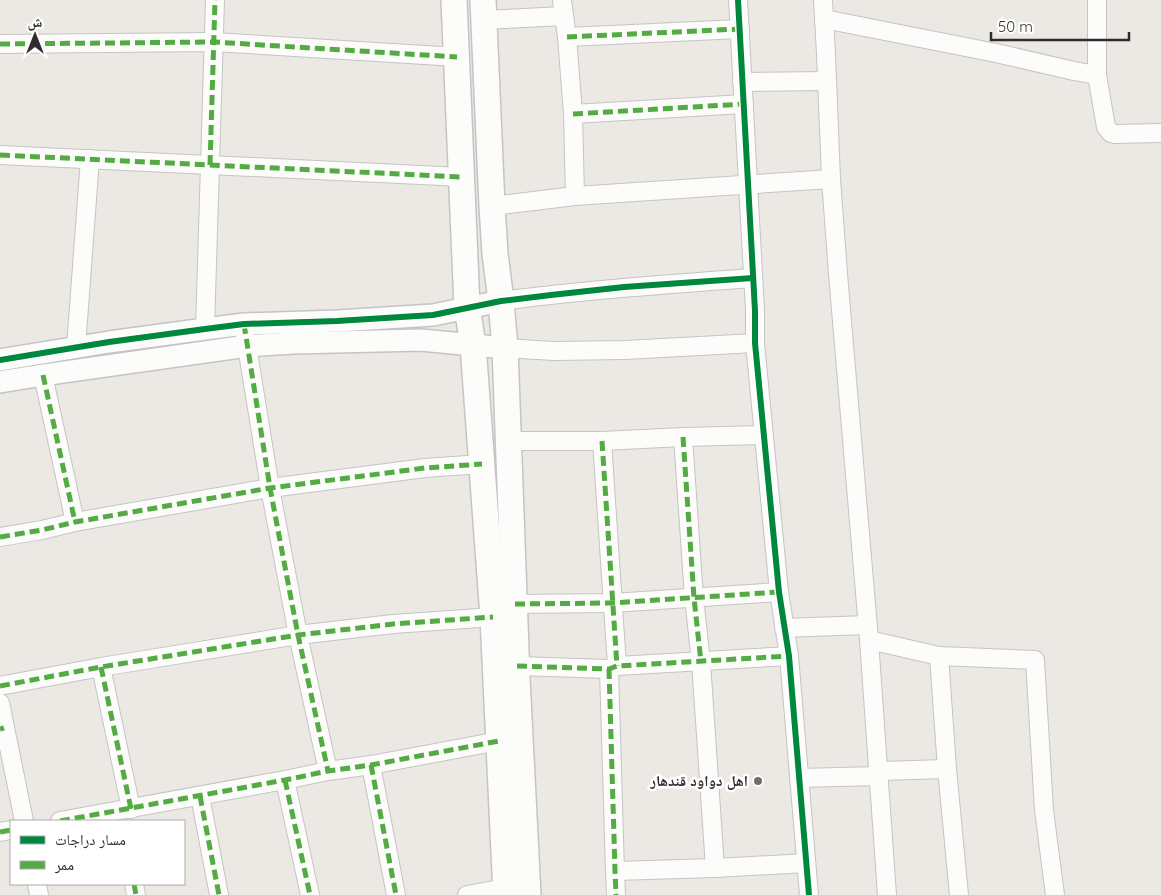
<svg xmlns="http://www.w3.org/2000/svg" width="1161" height="895" viewBox="0 0 1161 895" font-family="Quicksand,'Noto Naskh Arabic',sans-serif">
  <rect width="100%" height="100%" fill="#ece8e4"/>
  <g fill="none" stroke-linecap="round" stroke-linejoin="round">
    <defs>
      <g id="minor">
        <path d="M 562,0 L 567,37 L 573,114 L 575,196"/>
        <path d="M 738,0 L 755,311 L 755,343 L 779,592 L 789,656 L 809,895"/>
        <path d="M 823,0 L 826,54 L 831,179 L 838,274 L 869,640 L 887,895"/>
        <path d="M 1097,0 L 1097,75 L 1106,127 L 1111,133 L 1115,134 L 1161,133"/>
        <path d="M 824,19 L 996,53 L 1074,71 L 1097,75"/>
        <path d="M 484,20 L 564,16"/>
        <path d="M 567,37 L 740,29"/>
        <path d="M 0,44 L 214,42 L 457,57"/>
        <path d="M 742,82 L 827,81"/>
        <path d="M 573,114 L 744,104"/>
        <path d="M 0,155 L 462,177"/>
        <path d="M 492,206 L 575,196 L 831,179"/>
        <path d="M 501,301 C 585,290 669,284 753,278"/>
        <path d="M 205,329 L 215,0"/>
        <path d="M 245,334 L 270,488 L 298,635 L 328,771"/>
        <path d="M 76,347 L 90,159"/>
        <path d="M 505,348 L 554,351 L 625,350 L 755,343"/>
        <path d="M 43,375 L 75,522"/>
        <path d="M 683,437 L 694,598 L 701,662 L 715,868"/>
        <path d="M 508,441 L 602,441 L 683,437 L 763,435"/>
        <path d="M 602,441 L 617,666"/>
        <path d="M 0,537 L 42,530 L 75,522 L 270,488 L 425,468 L 482,464"/>
        <path d="M 515,604 L 612,603 L 779,592"/>
        <path d="M 784,628 L 867,625"/>
        <path d="M 869,640 L 939,656 L 1035,660 L 1044,810 L 1055,895"/>
        <path d="M 939,656 L 947,769 L 959,895"/>
        <path d="M 517,666 L 609,669 L 617,666 L 789,656"/>
        <path d="M 101,667 L 131,809"/>
        <path d="M 609,669 L 615,871 L 616,895"/>
        <path d="M 0,686 L 101,667 L 298,635 L 393,624 L 493,617"/>
        <path d="M 0,703 L 24,821"/>
        <path d="M 371,765 L 396,895"/>
        <path d="M 879,771 L 947,769"/>
        <path d="M 799,778 L 879,776"/>
        <path d="M 285,780 L 310,895"/>
        <path d="M 200,796 L 219,895"/>
        <path d="M 60,821 L 285,780 L 328,771 L 371,765 L 499,741"/>
        <path d="M 0,832 L 11,830"/>
        <path d="M 615,871 L 715,868 L 806,863"/>
        <path d="M 37,884 L 39,895"/>
        <path d="M 134,884 L 136,895"/>
        <path d="M 467,895 L 505,888"/>
      </g>
      <g id="tertiary">
        <path d="M 0,360 L 109,342 L 205,329 L 244,324 L 337,321 L 433,315 L 501,301"/>
        <path d="M 0,382 L 43,375 L 247,346 L 293,343 L 421,340 L 505,348"/>
      </g>
      <g id="secondary">
        <path d="M 454,0 L 467,307 L 473,345 L 493,617 L 506,895"/>
        <path d="M 483,0 L 492,206 L 495,254 L 501,301 L 505,348 L 517,678 L 528,895"/>
      </g>
    </defs>
    <use href="#minor" stroke="#c5c4c5" stroke-width="20"/>
    <use href="#tertiary" stroke="#c5c4c5" stroke-width="24"/>
    <use href="#secondary" stroke="#c5c4c5" stroke-width="28"/>
    <use href="#minor" stroke="#fcfcfb" stroke-width="18"/>
    <use href="#tertiary" stroke="#fcfcfb" stroke-width="21"/>
    <use href="#secondary" stroke="#fcfcfb" stroke-width="25"/>
    <g stroke="#54ab44" stroke-width="5" stroke-dasharray="10 5" stroke-linecap="butt">
      <path d="M 567,37 L 740,29"/>
      <path d="M 0,44 L 214,42 L 457,57"/>
      <path d="M 573,114 L 744,104"/>
      <path d="M 0,155 L 462,177"/>
      <path d="M 210,165 L 215,0"/>
      <path d="M 244,324 L 270,488 L 298,635 L 328,771"/>
      <path d="M 43,375 L 75,522"/>
      <path d="M 683,437 L 694,598 L 701,662"/>
      <path d="M 602,441 L 617,666"/>
      <path d="M 0,537 L 42,530 L 75,522 L 270,488 L 425,468 L 482,464"/>
      <path d="M 515,604 L 612,603 L 779,592"/>
      <path d="M 517,666 L 609,669 L 617,666 L 789,656"/>
      <path d="M 101,667 L 131,809"/>
      <path d="M 609,669 L 615,871 L 616,895"/>
      <path d="M 0,686 L 101,667 L 298,635 L 393,624 L 493,617"/>
      <path d="M 0,729 L 4,728"/>
      <path d="M 371,765 L 396,895"/>
      <path d="M 285,780 L 310,895"/>
      <path d="M 200,796 L 219,895"/>
      <path d="M 60,821 L 285,780 L 328,771 L 371,765 L 499,741"/>
      <path d="M 0,832 L 11,830"/>
      <path d="M 134,884 L 136,895"/>
    </g>
    <defs>
      <g id="cycleway">
        <path d="M 738,0 L 755,311 L 755,343 L 779,592 L 789,656 L 809,895"/>
        <path d="M 0,360 L 109,342 L 205,329 L 244,324 L 337,321 L 433,315 L 501,301 L 551,295 L 624,287 L 753,278"/>
      </g>
    </defs>
    <use href="#cycleway" stroke="#fff" stroke-width="9"/>
    <use href="#cycleway" stroke="#00873e" stroke-width="6"/>
  </g>
  <circle fill="#706f6e" stroke="#fff" stroke-width="2" cx="758" cy="781" r="5"/>
  <g text-anchor="middle" stroke-width="5" stroke-linejoin="round" paint-order="stroke">
    <g font-size="15" font-weight="bold" fill="#2e2e2e" stroke="#fff" text-anchor="end">
      <text x="748" y="786">اهل دواود قندهار</text>
    </g>
  </g>
  <rect x="10" y="820" width="175" height="65" fill="#ffffff" stroke="#ababab"/>
  <rect x="20" y="836" width="25" height="8" fill="#00873e" stroke="#ababab"/>
  <text x="55" y="845" font-size="15" fill="#2e2e2e">مسار دراجات</text>
  <rect x="20" y="861" width="25" height="8" fill="#54ab44" stroke="#ababab"/>
  <text x="55" y="870" font-size="15" fill="#2e2e2e">ممر</text>
  <g transform="translate(35 35)" stroke="#ffffff" stroke-width="4" paint-order="stroke">
  <path d="M0-4L9 19L0 12L-9 19Z" fill="#2e2e2e"/>
  <text y="-8" font-size="14" font-weight="bold" text-anchor="middle" fill="#2e2e2e">ش</text>
  </g>
  <path d="M991 32v8h138v-8" fill="none" stroke="#2e2e2e" stroke-width="2.5"/>
  <text x="998" y="32" font-size="15" fill="#2e2e2e" stroke="#ffffff" stroke-width="4" paint-order="stroke">50 m</text>
</svg>
